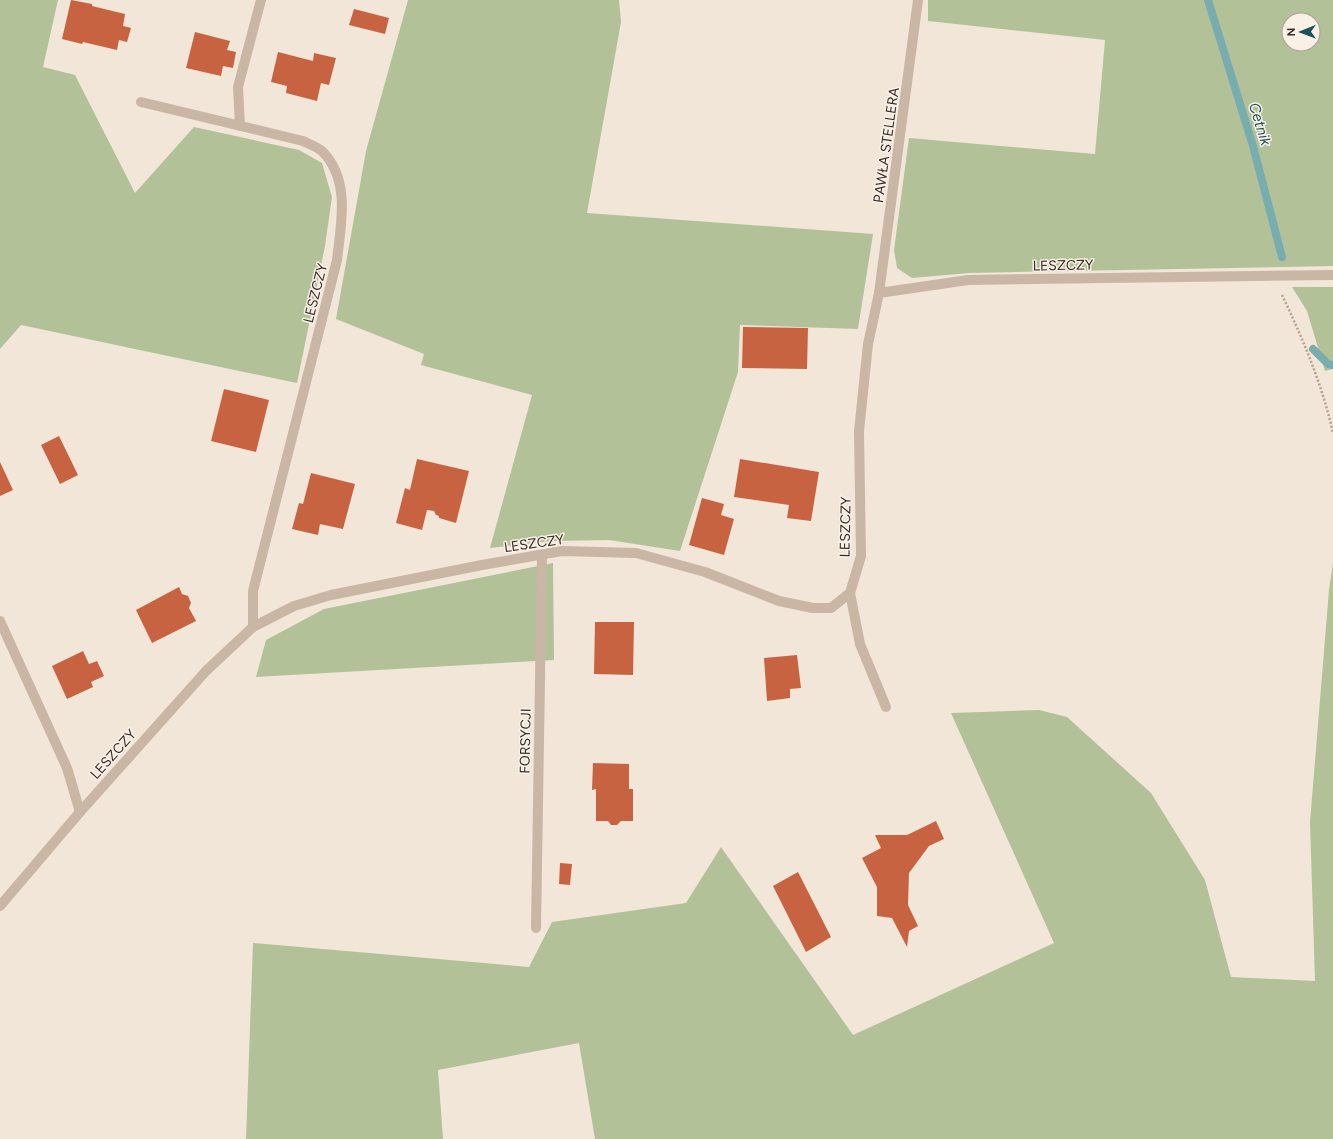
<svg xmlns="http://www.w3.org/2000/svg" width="1333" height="1139" viewBox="0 0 1333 1139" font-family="Figtree,sans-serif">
  <rect width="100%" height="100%" fill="#f2e6d9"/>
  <g fill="#b3c199" fill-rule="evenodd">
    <path d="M 0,0 L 58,0 L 43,67 L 75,75 L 135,193 L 194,127 L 299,150 L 322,163 L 332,197 L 325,246 L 297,383 L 21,325 L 0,349 Z"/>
    <path d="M 408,0 L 619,0 L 621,22 L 587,213 L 873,234 L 858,329 L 740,325 L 738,372 L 680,551 L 609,540 L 551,541 L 490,548 L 532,395 L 421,365 L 424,354 L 336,319 L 366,151 Z"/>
    <path d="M 928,0 L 1333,0 L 1333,266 L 969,273 L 912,278 L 897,268 L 894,250 L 909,138 L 1095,154 L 1105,40 L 928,21 ZM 1289,20 L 1313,20 L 1313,44 L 1289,44 Z"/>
    <path d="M 1292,287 L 1333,287 L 1333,369 L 1325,371 L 1307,311 Z"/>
    <path d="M 553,563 L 554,660 L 256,677 L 266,640 L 324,609 Z"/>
    <path d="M 1333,563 L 1333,1139 L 595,1139 L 579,1043 L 438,1070 L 443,1139 L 246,1139 L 253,943 L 529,967 L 552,922 L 686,903 L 721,847 L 853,1035 L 1054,943 L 951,713 L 1039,710 L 1067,717 L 1151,793 L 1205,880 L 1231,977 L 1315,981 L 1310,822 L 1329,590 Z"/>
  </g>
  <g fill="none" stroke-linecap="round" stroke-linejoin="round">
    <g stroke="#78adaf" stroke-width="8">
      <path d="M 1208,0 L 1253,146 L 1282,257"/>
      <path d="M 1313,349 L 1328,364 L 1333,365"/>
    </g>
  </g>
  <g fill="#c86341">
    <path d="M 71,0 L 92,4 L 92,6 L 125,14 L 123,26 L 131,28 L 127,42 L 119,40 L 117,50 L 83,42 L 82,44 L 62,39 Z"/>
    <path d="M 354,9 L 389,18 L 385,34 L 349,25 Z"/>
    <path d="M 195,32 L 230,41 L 227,50 L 236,52 L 233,68 L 223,66 L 221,76 L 186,68 Z"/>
    <path d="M 278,52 L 313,61 L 314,53 L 336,58 L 329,85 L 321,83 L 317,101 L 286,93 L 287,86 L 271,82 Z"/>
    <path d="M 743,327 L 808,328 L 807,369 L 742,368 Z"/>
    <path d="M 224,389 L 269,400 L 256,452 L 211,441 Z"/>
    <path d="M 59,436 L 78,475 L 60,484 L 41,445 Z"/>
    <path d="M 417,459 L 469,471 L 456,523 L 439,518 L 439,516 L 436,515 L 434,511 L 427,510 L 422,530 L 396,523 L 405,488 L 410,490 Z"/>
    <path d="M 740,459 L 819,472 L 811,521 L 787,518 L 789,505 L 734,497 Z"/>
    <path d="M 0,462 L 13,490 L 0,496 Z"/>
    <path d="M 311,473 L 355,484 L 343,529 L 320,524 L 318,535 L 292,529 L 299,503 L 303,504 Z"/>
    <path d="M 702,498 L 724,504 L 721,515 L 734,519 L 724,555 L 689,545 Z"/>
    <path d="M 179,587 L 182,594 L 188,596 L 191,603 L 189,608 L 196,621 L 152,643 L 136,610 Z"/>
    <path d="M 595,622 L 634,622 L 633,675 L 594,674 Z"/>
    <path d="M 83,651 L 89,664 L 97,661 L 104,676 L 91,682 L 93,687 L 67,699 L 52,666 Z"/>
    <path d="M 797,655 L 801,688 L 790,689 L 790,698 L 767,701 L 764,658 Z"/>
    <path d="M 593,763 L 629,764 L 629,789 L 633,789 L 633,821 L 621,821 L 617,825 L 611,825 L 608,821 L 596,821 L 596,789 L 592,790 Z"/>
    <path d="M 936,821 L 944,839 L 929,846 L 909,873 L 908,905 L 918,926 L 909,931 L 907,947 L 892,918 L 877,916 L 877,887 L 862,858 L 881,848 L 875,835 L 907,835 Z"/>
    <path d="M 560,863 L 572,864 L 570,885 L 559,884 Z"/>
    <path d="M 798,872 L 831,937 L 806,952 L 773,886 Z"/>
  </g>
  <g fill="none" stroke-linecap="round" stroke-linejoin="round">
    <path stroke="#b6a08f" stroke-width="2.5" stroke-dasharray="2 2" stroke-linecap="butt" d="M 1282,295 C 1303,339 1322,384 1333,433"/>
    <g stroke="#cab6a5" stroke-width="10">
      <path d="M 240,126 L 238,87 L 261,0"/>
      <path d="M 850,593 L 860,644 L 886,707"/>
      <path d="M 0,621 L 67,768 L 80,812"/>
      <path d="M 536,928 L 542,555"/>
    </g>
    <g stroke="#cab6a5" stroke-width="10">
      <path d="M 141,102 L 303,141 C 309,144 317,147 322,151 C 351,180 341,224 337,260 L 253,591 L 253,627"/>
      <path d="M 879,293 L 918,0"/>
      <path d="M 0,906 L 80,812 L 206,671 L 253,627 L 294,606 L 331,595 L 482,565 L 562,551 L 636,553 L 705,572 L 779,601 L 813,608 L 831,608 L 850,593 L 861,556 L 859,431 L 868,344 L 879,293 L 968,280 L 1333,275"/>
    </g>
  </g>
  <g text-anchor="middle" stroke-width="3" stroke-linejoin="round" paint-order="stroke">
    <g font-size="14" fill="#362b27" stroke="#f9f0e6">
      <text transform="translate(886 145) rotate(-82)" y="5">PAWŁA STELLERA</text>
      <text transform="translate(1063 265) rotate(-1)" y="5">LESZCZY</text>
      <text transform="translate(315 293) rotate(-76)" y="5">LESZCZY</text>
      <text transform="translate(845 527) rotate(-89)" y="5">LESZCZY</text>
      <text transform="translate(534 543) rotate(-8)" y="5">LESZCZY</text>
      <text transform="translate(525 741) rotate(-89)" y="5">FORSYCJI</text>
      <text transform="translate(113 754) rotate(-48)" y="5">LESZCZY</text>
    </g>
    <g font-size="15" font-style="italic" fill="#1b5358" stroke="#f9f0e6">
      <text transform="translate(1260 124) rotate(73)" y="5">Cetnik</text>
    </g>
  </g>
  <g transform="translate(1301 32) rotate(269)"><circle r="19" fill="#f9f0e6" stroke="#aba19a"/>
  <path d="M0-3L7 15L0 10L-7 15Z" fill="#1b5358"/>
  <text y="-6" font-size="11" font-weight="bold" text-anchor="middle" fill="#362b27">N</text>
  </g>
</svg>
